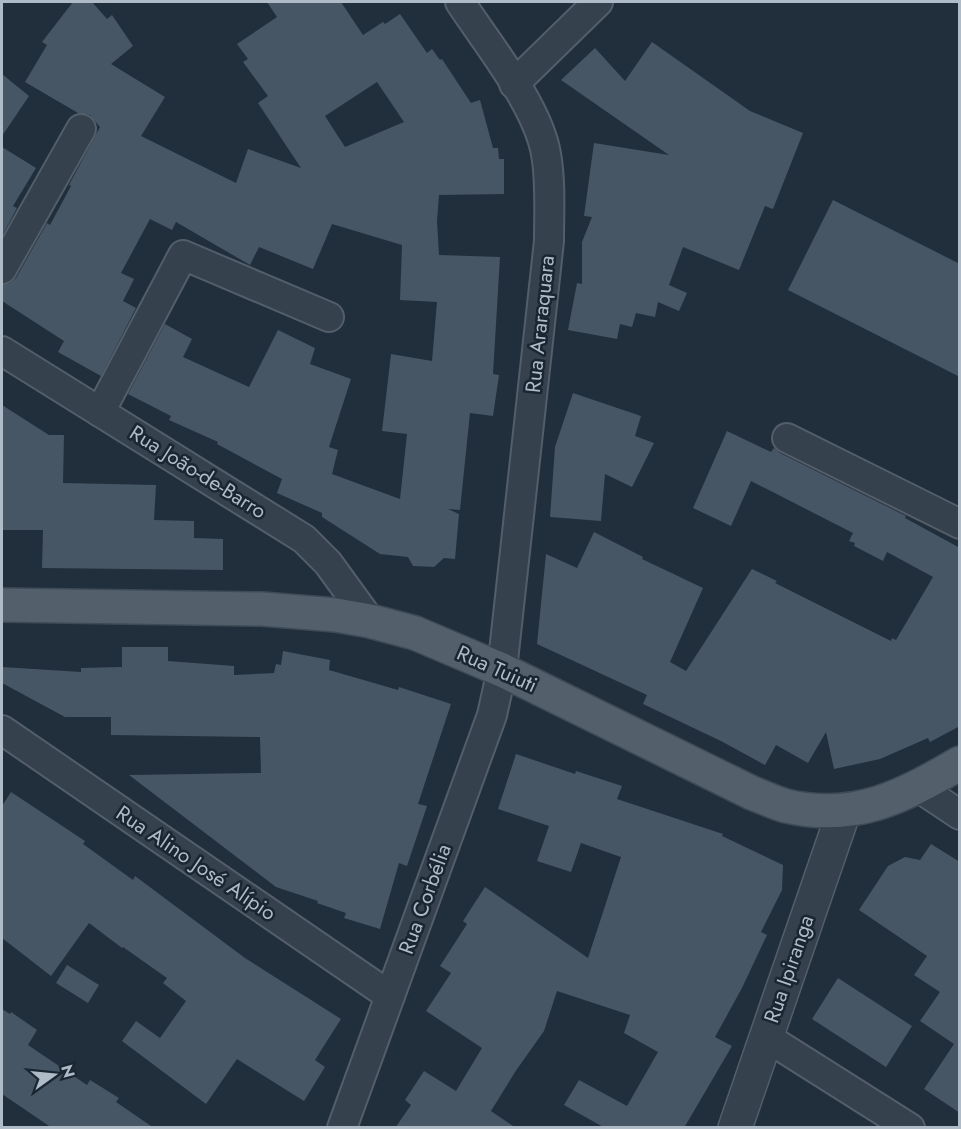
<svg xmlns="http://www.w3.org/2000/svg" width="961" height="1129" viewBox="0 0 961 1129" font-family="Jost,sans-serif">
  <rect width="100%" height="100%" fill="#212f3c"/>
  <g fill="#475665" fill-rule="evenodd">
    <path d="M 73,2 L 92,2 L 107,19 L 112,15 L 133,46 L 111,64 L 165,97 L 141,136 L 236,183 L 248,149 L 301,168 L 258,103 L 268,96 L 243,62 L 248,59 L 237,44 L 277,17 L 267,2 L 341,2 L 363,35 L 383,22 L 385,24 L 400,14 L 427,53 L 432,49 L 440,60 L 442,59 L 471,103 L 480,100 L 493,148 L 498,148 L 499,159 L 504,159 L 504,194 L 439,195 L 437,221 L 439,255 L 500,257 L 493,374 L 499,375 L 493,416 L 470,413 L 460,510 L 448,509 L 459,514 L 455,559 L 444,558 L 434,567 L 413,566 L 408,557 L 380,554 L 322,517 L 322,513 L 277,493 L 282,479 L 217,444 L 218,442 L 169,420 L 171,416 L 128,394 L 165,324 L 192,339 L 183,357 L 249,387 L 278,330 L 315,348 L 310,364 L 351,379 L 329,447 L 338,450 L 332,474 L 400,499 L 407,434 L 382,431 L 391,354 L 432,361 L 437,302 L 400,300 L 402,245 L 332,224 L 313,269 L 259,247 L 250,265 L 176,222 L 172,230 L 150,219 L 121,273 L 134,279 L 123,301 L 136,308 L 101,376 L 58,352 L 64,341 L 2,301 L 2,285 L 10,283 L 16,278 L 47,223 L 50,225 L 71,186 L 69,185 L 100,127 L 90,115 L 78,113 L 25,82 L 47,45 L 42,42 ZM 377,82 L 404,122 L 345,147 L 325,116 Z"/>
    <path d="M 652,42 L 750,111 L 803,133 L 773,209 L 765,206 L 739,270 L 683,247 L 669,285 L 687,293 L 679,311 L 658,302 L 655,317 L 636,313 L 632,327 L 620,324 L 617,339 L 568,330 L 577,283 L 582,284 L 582,242 L 592,217 L 584,216 L 594,143 L 669,155 L 561,80 L 595,48 L 625,81 Z"/>
    <path d="M 2,74 L 29,96 L 2,136 Z"/>
    <path d="M 2,147 L 36,168 L 13,206 L 17,208 L 2,236 Z"/>
    <path d="M 833,200 L 960,264 L 960,377 L 788,290 Z"/>
    <path d="M 573,393 L 641,416 L 635,436 L 654,443 L 632,487 L 605,474 L 601,521 L 550,517 L 555,447 Z"/>
    <path d="M 2,405 L 49,435 L 64,435 L 63,483 L 156,485 L 154,520 L 194,521 L 194,538 L 223,539 L 223,570 L 42,568 L 43,530 L 2,530 Z"/>
    <path d="M 727,431 L 771,452 L 774,448 L 780,453 L 906,516 L 905,518 L 960,548 L 960,726 L 930,742 L 928,738 L 880,759 L 834,769 L 826,732 L 808,763 L 776,745 L 765,765 L 721,741 L 643,704 L 647,695 L 537,644 L 546,554 L 577,568 L 594,532 L 643,557 L 642,559 L 703,588 L 670,662 L 686,671 L 752,569 L 777,581 L 775,583 L 891,641 L 892,638 L 896,640 L 933,577 L 887,552 L 883,561 L 854,546 L 855,543 L 849,541 L 853,533 L 751,481 L 731,526 L 693,508 Z"/>
    <path d="M 122,647 L 168,647 L 168,661 L 234,666 L 234,675 L 274,673 L 276,664 L 281,665 L 283,651 L 330,660 L 329,670 L 398,690 L 399,687 L 451,704 L 418,804 L 427,806 L 407,866 L 399,863 L 380,929 L 344,918 L 346,913 L 317,903 L 318,901 L 276,887 L 129,775 L 261,773 L 260,737 L 111,735 L 111,717 L 65,717 L 2,683 L 2,667 L 81,672 L 81,668 L 122,667 Z"/>
    <path d="M 516,754 L 575,774 L 576,771 L 622,786 L 617,799 L 723,834 L 722,836 L 783,865 L 782,890 L 761,932 L 767,935 L 742,988 L 715,1037 L 732,1046 L 684,1128 L 605,1128 L 564,1105 L 579,1080 L 627,1106 L 658,1052 L 624,1033 L 630,1015 L 557,991 L 544,1031 L 515,1072 L 491,1111 L 516,1128 L 395,1128 L 411,1105 L 405,1100 L 424,1071 L 456,1091 L 482,1048 L 426,1011 L 451,973 L 440,966 L 467,924 L 463,921 L 485,887 L 588,958 L 621,857 L 581,843 L 571,872 L 537,861 L 549,826 L 498,809 Z"/>
    <path d="M 11,792 L 85,841 L 83,844 L 133,880 L 135,876 L 245,958 L 341,1019 L 315,1060 L 325,1067 L 304,1101 L 237,1059 L 206,1104 L 122,1041 L 136,1021 L 160,1038 L 186,1001 L 163,983 L 167,978 L 123,947 L 122,948 L 89,923 L 51,976 L 2,938 L 2,806 Z"/>
    <path d="M 931,844 L 960,862 L 960,1113 L 924,1089 L 954,1044 L 920,1021 L 940,992 L 914,975 L 927,956 L 859,910 L 888,866 L 905,857 L 920,860 Z"/>
    <path d="M 67,965 L 99,985 L 88,1003 L 56,983 Z"/>
    <path d="M 838,978 L 912,1026 L 886,1067 L 812,1019 Z"/>
    <path d="M 2,1009 L 10,1014 L 11,1012 L 37,1030 L 28,1045 L 87,1085 L 90,1080 L 119,1098 L 116,1102 L 154,1128 L 52,1128 L 2,1094 Z"/>
  </g>
  <g fill="none" stroke-linecap="round" stroke-linejoin="round">
    <defs>
      <g id="minor">
        <path d="M 514,84 L 598,2"/>
        <path d="M 2,269 L 81,129"/>
        <path d="M 2,351 L 304,539 L 328,563 L 370,621"/>
        <path d="M 100,412 L 183,255 L 329,317"/>
        <path d="M 787,438 L 960,524"/>
        <path d="M 2,730 L 390,996"/>
        <path d="M 918,787 L 960,815"/>
        <path d="M 766,1037 L 910,1128"/>
        <path d="M 342,1128 L 492,715 L 502,670 L 549,241 C 549,213 551,182 546,154 C 538,106 487,43 460,2"/>
      </g>
      <path id="tertiary" d="M 735,1128 L 844,811"/>
      <path id="primary" d="M 2,605 L 262,609 L 336,615 L 370,621 L 415,633 L 502,670 L 752,793 C 763,797 775,803 786,806 C 855,822 902,797 960,763"/>
    </defs>
    <use href="#minor" stroke="#535e6a" stroke-width="32"/>
    <use href="#tertiary" stroke="#535e6a" stroke-width="36"/>
    <use href="#primary" stroke="#3e4a55" stroke-width="36"/>
    <use href="#minor" stroke="#35414c" stroke-width="28"/>
    <use href="#tertiary" stroke="#35414c" stroke-width="33"/>
    <use href="#primary" stroke="#53606c" stroke-width="33"/>
  </g>
  <g text-anchor="middle" stroke-width="5" stroke-linejoin="round" paint-order="stroke">
    <g font-size="21" fill="#b0bbc8" stroke="#1a2631">
      <text transform="translate(540 324) rotate(-84)" y="7">Rua Araraquara</text>
      <text transform="translate(198 472) rotate(32)" y="7">Rua João-de-Barro</text>
      <text transform="translate(497 669) rotate(24)" y="7">Rua Tuiuti</text>
      <text transform="translate(196 863) rotate(34)" y="7">Rua Alino José Alípio</text>
      <text transform="translate(425 899) rotate(-70)" y="7">Rua Corbélia</text>
      <text transform="translate(789 969) rotate(-71)" y="7">Rua Ipiranga</text>
    </g>
  </g>
  <rect width="961" height="1129" fill="none" stroke="#b0bbc8" stroke-width="6"/>
  <g transform="translate(54 1075) rotate(75)" stroke="#1a2631" stroke-width="4.5" paint-order="stroke">
  <path d="M0-4.5L10 22L0 15L-10 22Z" fill="#b0bbc8"/>
  <text y="-9" font-size="16" font-weight="bold" text-anchor="middle" fill="#b0bbc8">N</text>
  </g>
</svg>
